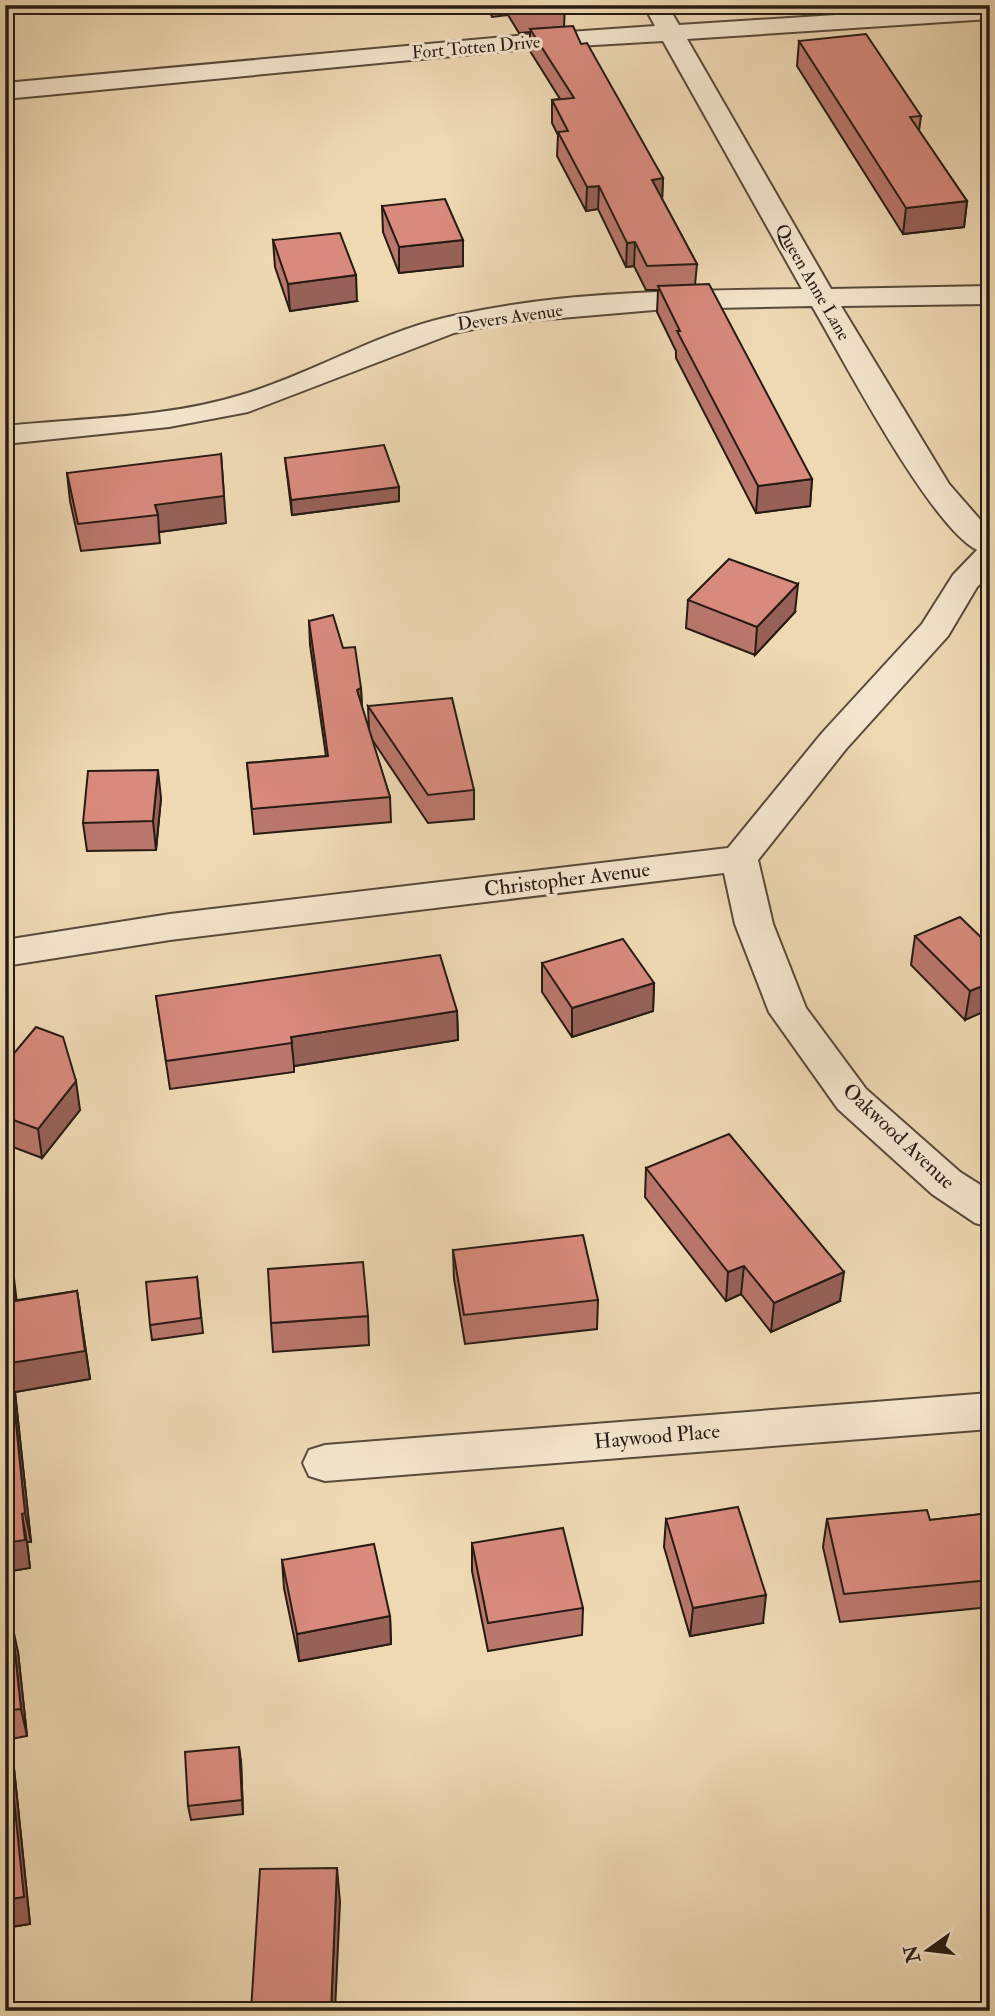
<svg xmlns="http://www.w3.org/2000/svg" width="995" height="2016" viewBox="0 0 995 2016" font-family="'IM FELL Double Pica',serif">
  <rect width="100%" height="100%" fill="#eed9b3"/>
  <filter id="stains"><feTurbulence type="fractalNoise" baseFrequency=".00286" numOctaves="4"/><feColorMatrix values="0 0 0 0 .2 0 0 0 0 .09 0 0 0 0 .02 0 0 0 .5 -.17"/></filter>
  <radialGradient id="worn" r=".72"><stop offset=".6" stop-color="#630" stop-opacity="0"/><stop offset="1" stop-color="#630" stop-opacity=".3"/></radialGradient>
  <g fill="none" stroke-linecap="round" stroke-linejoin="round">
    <defs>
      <g id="minor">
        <path d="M 990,5 L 990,19 L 687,39 L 831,289 L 990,286 L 990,304 L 841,306 L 949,484 L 990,531 L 990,574 L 977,587 L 948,636 L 846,749 L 758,860 L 773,924 L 806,1008 L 866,1089 L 960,1172 L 990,1191 L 990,1227 L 975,1223 L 932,1194 L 838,1109 L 769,1012 L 735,924 L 724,873 L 170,940 L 5,966 L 5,940 L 170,914 L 728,848 L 822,733 L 922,624 L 953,575 L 977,550 C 930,526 843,359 812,306 L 666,309 L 503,323 L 454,333 L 248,412 L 169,427 L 5,444 L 5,426 C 82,418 167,418 241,395 C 309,375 376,334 444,318 C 561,290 684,291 802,289 L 663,41 L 526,49 L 5,99 L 5,83 L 526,35 L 655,26 L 648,13 L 651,8 L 669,8 L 679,25 Z"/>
        <path d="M 990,1393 L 990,1429 L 325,1481 L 309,1476 L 303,1463 L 309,1450 L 325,1445 Z"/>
      </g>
    </defs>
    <use href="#minor" stroke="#584a3b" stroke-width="4"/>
    <use href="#minor" fill="#f4e6ce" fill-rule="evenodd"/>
  </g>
  <g fill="#ba776c" stroke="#261b13" stroke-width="2">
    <path d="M 487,5 L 565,5 L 564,27 L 581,44 L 663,178 L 662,199 L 697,264 L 695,285 L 812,479 L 810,506 L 756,513 L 676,358 L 676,351 L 657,312 L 658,290 L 646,290 L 634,266 L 626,267 L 598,209 L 586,211 L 557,156 L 558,135 L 552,123 L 552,100 L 560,99 L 530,51 L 530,32 L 519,33 L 508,15 L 492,17 Z"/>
    <path d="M 799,41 L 921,116 L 919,131 L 967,201 L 964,227 L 903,234 L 797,66 Z"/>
    <path d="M 382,206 L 463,240 L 463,266 L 399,273 L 383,232 Z"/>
    <path d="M 273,240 L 357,301 L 290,311 L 275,267 Z"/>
    <path d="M 285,458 L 399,487 L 399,501 L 292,515 Z"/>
    <path d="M 67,473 L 226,523 L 159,532 L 160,543 L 81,551 L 70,501 Z"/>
    <path d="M 688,600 L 795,612 L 755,655 L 686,628 Z"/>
    <path d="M 309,621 L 343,648 L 361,688 L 362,708 L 369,730 L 368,706 L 474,790 L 474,819 L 428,823 L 371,738 L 390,797 L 391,822 L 254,834 L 247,763 L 326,756 L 310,645 Z"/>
    <path d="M 990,652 L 990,696 L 988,696 L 990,686 L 984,684 Z"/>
    <path d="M 161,798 L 156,850 L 87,851 L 83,823 Z"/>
    <path d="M 915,936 L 990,946 L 965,1020 L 911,965 Z"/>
    <path d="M 542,963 L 654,983 L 653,1011 L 572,1037 L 542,992 Z"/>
    <path d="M 156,996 L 457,1011 L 458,1040 L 294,1066 L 294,1072 L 170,1089 Z"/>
    <path d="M 5,1064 L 80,1110 L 42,1158 L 5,1144 Z"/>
    <path d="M 646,1168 L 840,1301 L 771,1332 L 741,1294 L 726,1301 L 645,1197 Z"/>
    <path d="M 453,1250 L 598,1300 L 597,1329 L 465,1344 L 454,1279 Z"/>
    <path d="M 197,1277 L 203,1333 L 152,1340 L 150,1325 Z"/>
    <path d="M 77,1291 L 90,1379 L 15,1392 L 31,1542 L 27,1542 L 30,1568 L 5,1572 L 17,1300 Z"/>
    <path d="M 368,1316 L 369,1345 L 273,1352 L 271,1323 Z"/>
    <path d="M 990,1513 L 990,1607 L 840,1622 L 823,1547 L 827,1519 L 930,1520 Z"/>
    <path d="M 666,1519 L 763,1623 L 690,1636 L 664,1547 Z"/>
    <path d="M 472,1543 L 583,1608 L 582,1635 L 488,1651 L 472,1571 Z"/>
    <path d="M 282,1560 L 390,1616 L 391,1644 L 299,1661 L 284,1588 Z"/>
    <path d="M 5,1625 L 18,1652 L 27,1736 L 11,1739 L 30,1924 L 5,1928 Z"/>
    <path d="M 241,1761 L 243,1814 L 191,1820 L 188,1806 Z"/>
  </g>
  <g fill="#976158" stroke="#261b13" stroke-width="2">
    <path d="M 663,178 L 662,202 L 652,180 Z"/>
    <path d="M 599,186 L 598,209 L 586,211 L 587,187 Z"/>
    <path d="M 967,201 L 964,227 L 903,234 L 906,208 Z"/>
    <path d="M 463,240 L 463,266 L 399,273 L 399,247 Z"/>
    <path d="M 635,242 L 634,266 L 626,267 L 627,243 Z"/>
    <path d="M 356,275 L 357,301 L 290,311 L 288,284 Z"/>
    <path d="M 221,454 L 226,523 L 159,532 L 158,515 L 155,505 Z"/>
    <path d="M 812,479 L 810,506 L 756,513 L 758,486 Z"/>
    <path d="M 399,487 L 399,501 L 292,515 L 291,500 Z"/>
    <path d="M 798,584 L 795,612 L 755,655 L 757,627 Z"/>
    <path d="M 361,688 L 362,713 L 357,690 Z"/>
    <path d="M 158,770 L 161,798 L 156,850 L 153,821 Z"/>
    <path d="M 654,983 L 653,1011 L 572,1037 L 572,1008 Z"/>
    <path d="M 990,983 L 990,1009 L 965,1020 L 970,991 Z"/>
    <path d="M 457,1011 L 458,1040 L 294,1066 L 291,1037 Z"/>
    <path d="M 76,1081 L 80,1110 L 42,1158 L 38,1129 Z"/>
    <path d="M 5,1202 L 20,1329 L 15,1301 L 5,1218 Z"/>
    <path d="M 744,1266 L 741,1294 L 726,1301 L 728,1272 Z"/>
    <path d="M 844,1272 L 840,1301 L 771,1332 L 774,1303 Z"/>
    <path d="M 77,1291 L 90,1379 L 15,1392 L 31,1542 L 25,1513 L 10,1363 Z"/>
    <path d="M 22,1514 L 27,1542 L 30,1568 L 5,1572 L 5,1543 Z"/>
    <path d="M 766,1595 L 763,1623 L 690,1636 L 693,1608 Z"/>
    <path d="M 390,1616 L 391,1644 L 299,1661 L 297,1634 Z"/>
    <path d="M 12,1624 L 18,1652 L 27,1736 L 21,1709 Z"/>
    <path d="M 5,1712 L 11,1739 L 30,1924 L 5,1928 Z"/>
    <path d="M 239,1747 L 241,1761 L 243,1814 L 242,1800 Z"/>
    <path d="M 337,1868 L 340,1902 L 335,2011 L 331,2011 Z"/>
  </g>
  <g fill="#d88a7d" stroke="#261b13" stroke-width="2">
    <path d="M 517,5 L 563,5 L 519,8 Z"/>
    <path d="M 573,26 L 581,44 L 587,43 L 663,178 L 652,180 L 697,264 L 647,266 L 635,242 L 627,243 L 599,186 L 587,187 L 558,132 L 568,131 L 552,100 L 574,98 L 530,29 Z"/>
    <path d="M 866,34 L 921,116 L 910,117 L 967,201 L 906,208 L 799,41 Z"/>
    <path d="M 445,199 L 463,240 L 399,247 L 382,206 Z"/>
    <path d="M 340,233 L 356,275 L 288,284 L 273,240 Z"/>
    <path d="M 709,284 L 812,479 L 758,486 L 677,331 L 680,331 L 658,286 Z"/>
    <path d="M 384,445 L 399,487 L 291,500 L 285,458 Z"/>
    <path d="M 221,454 L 224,496 L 155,505 L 158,515 L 78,524 L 67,473 Z"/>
    <path d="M 729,559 L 798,584 L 757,627 L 688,600 Z"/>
    <path d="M 333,615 L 343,648 L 355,647 L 361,688 L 357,690 L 390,797 L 252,809 L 247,763 L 328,756 L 309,621 Z"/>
    <path d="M 452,698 L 474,790 L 428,795 L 368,706 Z"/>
    <path d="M 158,770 L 153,821 L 83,823 L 88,771 Z"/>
    <path d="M 960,917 L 990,946 L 990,983 L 970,991 L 915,936 Z"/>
    <path d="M 623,939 L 654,983 L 572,1008 L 542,963 Z"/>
    <path d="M 440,955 L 457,1011 L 291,1037 L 292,1043 L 166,1061 L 156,996 Z"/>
    <path d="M 36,1027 L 63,1037 L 76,1081 L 38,1129 L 5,1117 L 5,1064 Z"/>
    <path d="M 729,1134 L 844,1272 L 774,1303 L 744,1266 L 728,1272 L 646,1168 Z"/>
    <path d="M 5,1218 L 15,1301 L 77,1291 L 85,1351 L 10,1363 L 25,1513 L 22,1514 L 25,1540 L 5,1543 Z"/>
    <path d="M 583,1235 L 598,1300 L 464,1315 L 453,1250 Z"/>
    <path d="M 363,1262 L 368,1316 L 271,1323 L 268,1269 Z"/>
    <path d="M 197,1277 L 201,1318 L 150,1325 L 146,1282 Z"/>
    <path d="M 738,1507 L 766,1595 L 693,1608 L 666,1519 Z"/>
    <path d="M 927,1510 L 930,1520 L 990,1513 L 990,1580 L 844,1594 L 827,1519 Z"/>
    <path d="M 563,1528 L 583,1608 L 488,1623 L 472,1543 Z"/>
    <path d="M 374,1544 L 390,1616 L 297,1634 L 282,1560 Z"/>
    <path d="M 12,1624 L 21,1709 L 5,1711 L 5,1625 Z"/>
    <path d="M 5,1712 L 24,1897 L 5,1900 Z"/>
    <path d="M 239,1747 L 242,1800 L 188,1806 L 185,1752 Z"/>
    <path d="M 337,1868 L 331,2011 L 251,2011 L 260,1869 Z"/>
  </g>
  <g text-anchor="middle" stroke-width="6" stroke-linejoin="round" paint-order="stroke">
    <g font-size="18" fill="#261b13" stroke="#f4e6ce">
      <text transform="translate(476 47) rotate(-5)" y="6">Fort Totten Drive</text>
      <text transform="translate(813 282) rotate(60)" y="6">Queen Anne Lane</text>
      <text transform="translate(510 317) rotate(-8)" y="6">Devers Avenue</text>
    </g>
    <g font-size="21" fill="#261b13" stroke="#f4e6ce">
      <text transform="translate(567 879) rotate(-7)" y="7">Christopher Avenue</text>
      <text transform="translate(899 1136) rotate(43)" y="7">Oakwood Avenue</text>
      <text transform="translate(657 1436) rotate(-5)" y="7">Haywood Place</text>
    </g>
  </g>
  <rect width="995" height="2016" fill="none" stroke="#eed9b3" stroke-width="28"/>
  <rect x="7" y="7" width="981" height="2002" fill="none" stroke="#261b13" stroke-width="3.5"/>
  <rect x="14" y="14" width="967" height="1988" fill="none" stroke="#261b13" stroke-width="2"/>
  <g transform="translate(928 1950) rotate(256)" stroke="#f4e6ce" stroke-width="5" paint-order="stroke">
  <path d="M0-5L12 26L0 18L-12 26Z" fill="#261b13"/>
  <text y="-10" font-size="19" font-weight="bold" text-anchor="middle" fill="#261b13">N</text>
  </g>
  <rect width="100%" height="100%" filter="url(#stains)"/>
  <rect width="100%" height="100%" fill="url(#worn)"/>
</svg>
